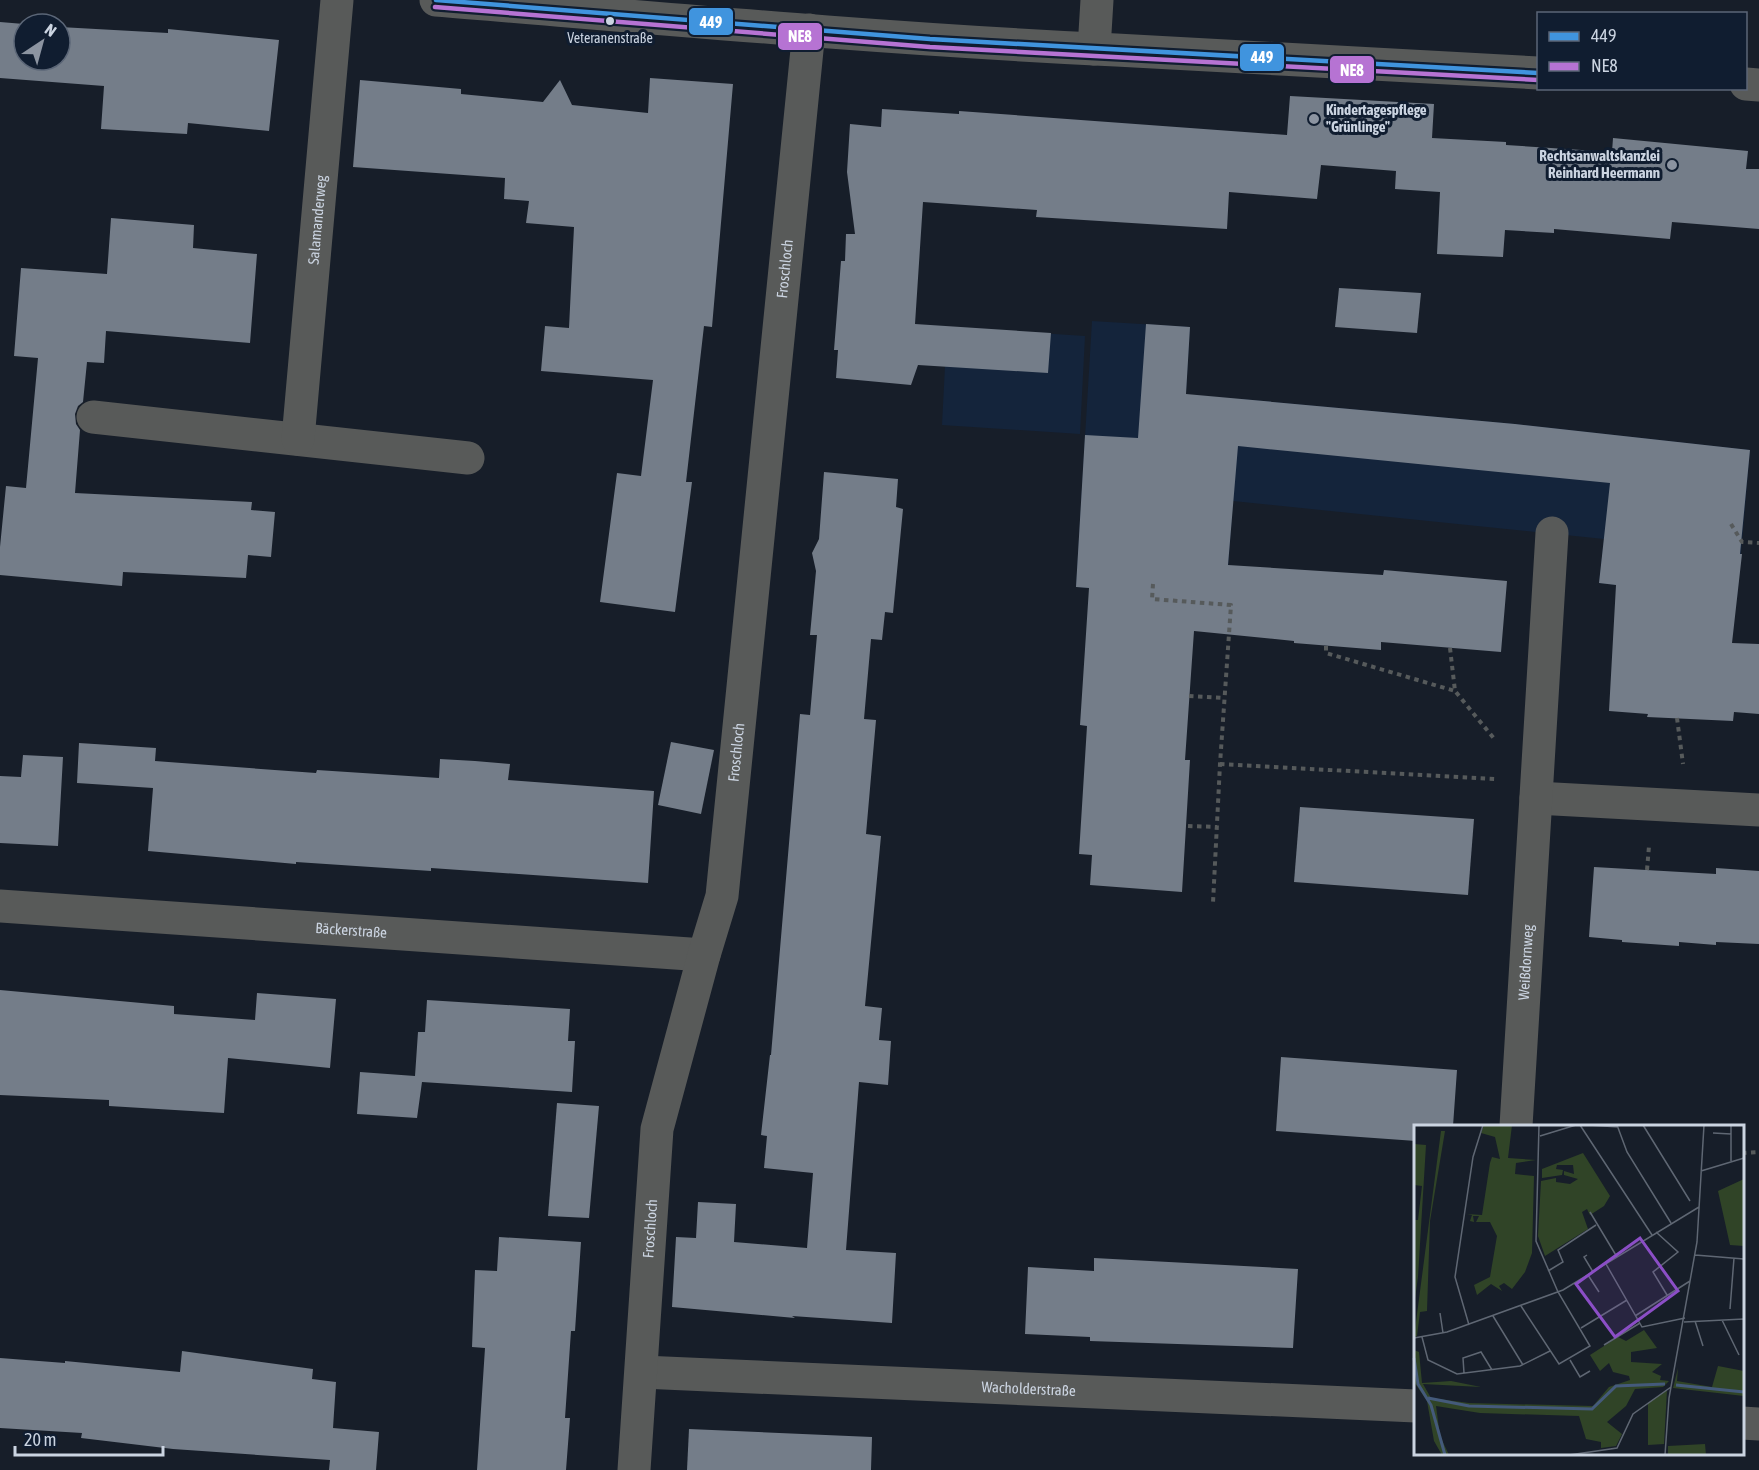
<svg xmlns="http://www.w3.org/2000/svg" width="1759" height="1470" viewBox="0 0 1759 1470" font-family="'Asap Condensed',sans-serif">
  <rect width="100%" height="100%" fill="#171e29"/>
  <g fill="#14243b">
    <path d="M 1092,321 L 1190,327 L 1183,441 L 1238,445 L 1241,399 L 1515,424 L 1750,450 L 1737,599 L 1599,583 L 1604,539 L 1233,501 L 1226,597 L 1076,587 Z"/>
    <path d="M 947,327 L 1085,336 L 1080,434 L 942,425 Z"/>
  </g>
  <g fill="#747d89">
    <path d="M 0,22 L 24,24 L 24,60 L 60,60 L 60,27 L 168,33 L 168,29 L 279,40 L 269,131 L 188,123 L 187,134 L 101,129 L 104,86 L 0,78 Z"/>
    <path d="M 650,78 L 733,84 L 712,327 L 704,326 L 686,482 L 692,482 L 675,612 L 600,602 L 617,473 L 641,476 L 653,380 L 541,371 L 545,326 L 569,328 L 574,227 L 526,223 L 529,201 L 504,199 L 505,178 L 353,167 L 360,80 L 461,89 L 461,94 L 543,102 L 560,80 L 572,105 L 648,113 Z"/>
    <path d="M 1290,96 L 1434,104 L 1432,138 L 1506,142 L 1506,145 L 1612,152 L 1613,138 L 1748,151 L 1746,169 L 1759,169 L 1759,229 L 1672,222 L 1670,239 L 1554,229 L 1554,233 L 1505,230 L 1503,257 L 1437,254 L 1440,192 L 1395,189 L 1396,171 L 1321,165 L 1317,199 L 1229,192 L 1227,229 L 1036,217 L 1037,210 L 923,202 L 915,324 L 1051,333 L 1048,373 L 918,365 L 911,385 L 836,378 L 838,350 L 834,350 L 841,261 L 845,261 L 846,234 L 855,234 L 847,172 L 850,124 L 881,127 L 882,109 L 959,114 L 959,111 L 1287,135 Z"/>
    <path d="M 111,218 L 194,225 L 193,248 L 257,254 L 250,343 L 106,331 L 104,363 L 87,362 L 83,402 L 78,406 L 75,414 L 76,424 L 80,430 L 75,493 L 252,502 L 251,510 L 275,512 L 271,557 L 248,555 L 246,578 L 123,572 L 122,586 L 0,575 L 0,547 L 6,486 L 26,488 L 38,358 L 14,356 L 21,268 L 107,274 Z"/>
    <path d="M 1339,288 L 1421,293 L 1417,333 L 1335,327 Z"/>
    <path d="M 1146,324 L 1190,327 L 1186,394 L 1515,424 L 1750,450 L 1740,554 L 1742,554 L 1732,643 L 1759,644 L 1759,714 L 1734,712 L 1733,721 L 1647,717 L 1648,714 L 1609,711 L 1616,585 L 1599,583 L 1610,483 L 1238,446 L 1228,565 L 1383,575 L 1384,570 L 1507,581 L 1501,652 L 1381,642 L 1381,650 L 1294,643 L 1294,641 L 1194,631 L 1185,760 L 1190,760 L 1182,892 L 1090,885 L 1092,855 L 1079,854 L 1087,726 L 1080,725 L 1089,588 L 1076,587 L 1085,435 L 1138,438 Z"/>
    <path d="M 824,472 L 898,479 L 896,507 L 903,509 L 893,613 L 885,612 L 882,640 L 871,639 L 864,719 L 876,720 L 866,834 L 881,836 L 865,1006 L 882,1008 L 879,1040 L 891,1041 L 888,1085 L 859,1082 L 846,1250 L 896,1253 L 892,1323 L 792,1316 L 795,1318 L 672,1307 L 676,1237 L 696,1238 L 698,1202 L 736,1204 L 734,1242 L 807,1248 L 813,1173 L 764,1168 L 767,1136 L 761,1135 L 770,1055 L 771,1055 L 800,714 L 810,715 L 817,635 L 810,635 L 816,571 L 812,553 L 819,539 Z"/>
    <path d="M 671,742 L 714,750 L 701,814 L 658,805 Z"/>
    <path d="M 79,743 L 156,748 L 155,761 L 316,773 L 317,770 L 439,778 L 440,759 L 475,761 L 510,764 L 508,780 L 654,791 L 648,883 L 431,868 L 431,871 L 296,862 L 296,864 L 148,851 L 153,788 L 77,783 Z"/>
    <path d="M 23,755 L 63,757 L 58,846 L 0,843 L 0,776 L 21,777 Z"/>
    <path d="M 1300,807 L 1474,819 L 1468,895 L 1294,882 Z"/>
    <path d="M 1594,867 L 1716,874 L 1716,868 L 1759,871 L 1759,944 L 1716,942 L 1716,945 L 1679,942 L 1679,946 L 1622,942 L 1622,940 L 1589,937 Z"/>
    <path d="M 0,990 L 174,1006 L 174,1014 L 255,1020 L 257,993 L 336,999 L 330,1068 L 228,1058 L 224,1113 L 109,1106 L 109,1100 L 0,1095 Z"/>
    <path d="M 427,1000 L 570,1009 L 568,1041 L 575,1041 L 572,1092 L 422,1082 L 417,1118 L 357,1114 L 360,1072 L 415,1076 L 418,1032 L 425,1032 Z"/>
    <path d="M 1281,1057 L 1457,1070 L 1453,1126 L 1416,1126 L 1416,1141 L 1276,1131 Z"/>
    <path d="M 557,1103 L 599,1106 L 589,1218 L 548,1216 Z"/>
    <path d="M 499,1237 L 581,1242 L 575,1331 L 571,1331 L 565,1418 L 570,1418 L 566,1470 L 477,1470 L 485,1348 L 472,1347 L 475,1270 L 497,1271 Z"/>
    <path d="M 1094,1258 L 1298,1269 L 1293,1348 L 1090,1341 L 1090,1337 L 1025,1334 L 1028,1267 L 1094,1271 Z"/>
    <path d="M 182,1351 L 313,1369 L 312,1379 L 336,1382 L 333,1428 L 379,1432 L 376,1470 L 329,1470 L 330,1460 L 173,1449 L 81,1438 L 82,1433 L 0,1428 L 0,1358 L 65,1363 L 65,1361 L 180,1372 Z"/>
    <path d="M 689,1429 L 872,1437 L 871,1470 L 687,1470 Z"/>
  </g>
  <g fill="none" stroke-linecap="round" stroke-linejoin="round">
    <g stroke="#565a5b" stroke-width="4" stroke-dasharray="4.5 4.5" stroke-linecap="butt">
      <path d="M 1731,524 L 1742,542 L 1759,543"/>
      <path d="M 1153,584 L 1152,599 L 1231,605 L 1220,764 L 1213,903"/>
      <path d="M 1326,646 L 1326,653 L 1455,691"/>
      <path d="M 1450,648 L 1455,691 L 1496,741"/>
      <path d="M 1189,696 L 1224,698"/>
      <path d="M 1677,718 L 1683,764"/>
      <path d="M 1220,764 L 1495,779"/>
      <path d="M 1188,826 L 1217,827"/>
      <path d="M 1647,870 L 1649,846"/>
      <path d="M 1742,1153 L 1759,1152"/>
    </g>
    <g stroke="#585a59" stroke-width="33">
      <path d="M 436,0 C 656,18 875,38 1095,49 C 1243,56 1391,64 1538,73"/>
      <path d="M 1094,49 L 1097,0"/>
      <path d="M 1746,84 L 1759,85"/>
      <path d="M 93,417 L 468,458"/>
      <path id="s1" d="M 298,439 L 337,0"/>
      <path d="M 1536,798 L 1759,810"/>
      <path id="s2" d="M 0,906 L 704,955"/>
      <path id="s3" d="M 1516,1126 L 1552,533"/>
      <path id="s4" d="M 642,1372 L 1416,1406"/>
      <path d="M 1742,1423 L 1759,1424"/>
      <path id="s5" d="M 634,1470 L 657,1129 L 704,955 L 722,896 L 809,30"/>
    </g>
    <defs>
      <path id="bus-1" d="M 436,0 L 930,39 L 1538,73"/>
      <path id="bus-2" d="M 435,7 L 930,47 L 1538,80"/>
    </defs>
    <use href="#bus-1" stroke="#101d30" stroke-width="9"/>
    <use href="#bus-2" stroke="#101d30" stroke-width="9"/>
    <use href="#bus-1" stroke="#4094de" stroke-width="4.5"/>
    <use href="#bus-2" stroke="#b673d3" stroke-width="4.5"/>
  </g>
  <circle fill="#cbd4e1" stroke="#101d30" stroke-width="2" cx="610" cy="21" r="5"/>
  <g fill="#8c94a1" stroke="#101d30" stroke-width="2">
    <circle cx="1314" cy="119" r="6"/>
    <circle cx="1672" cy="165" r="6"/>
  </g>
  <g text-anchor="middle" stroke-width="6" stroke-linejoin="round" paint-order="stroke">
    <g font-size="14" fill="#cbd4e1" stroke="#101d30">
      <text x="610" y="43">Veteranenstraße</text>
    </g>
    <g font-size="15" font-weight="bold" fill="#cbd4e1" stroke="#101d30" text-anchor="start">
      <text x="1326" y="115">Kindertagespflege<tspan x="1326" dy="17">"Grünlinge"</tspan></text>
      <text x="1660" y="161" text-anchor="end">Rechtsanwaltskanzlei<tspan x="1660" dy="17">Reinhard Heermann</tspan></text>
    </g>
    <g font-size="15" fill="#cbd4e1" stroke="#101d30">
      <text dy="5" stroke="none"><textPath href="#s1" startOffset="220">Salamanderweg</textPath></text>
      <text dy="5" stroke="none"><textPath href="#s5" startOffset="1214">Froschloch</textPath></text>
      <text dy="5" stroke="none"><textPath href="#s5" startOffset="728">Froschloch</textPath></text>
      <text dy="5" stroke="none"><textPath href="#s2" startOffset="352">Bäckerstraße</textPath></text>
      <text dy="5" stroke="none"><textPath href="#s3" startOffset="164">Weißdornweg</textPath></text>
      <text dy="5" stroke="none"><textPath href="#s5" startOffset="242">Froschloch</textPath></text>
      <text dy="5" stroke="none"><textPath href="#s4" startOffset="387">Wacholderstraße</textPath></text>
    </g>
  </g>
  <g transform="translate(1414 1125)">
    <rect width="330" height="330" fill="#171e29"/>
    <path d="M 70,0 L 98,0 L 94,33 L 122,35 L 102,38 L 101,49 L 120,51 L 118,128 L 111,147 L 98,164 L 90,158 L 85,161 L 88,166 L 77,159 L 63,170 L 60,160 L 76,152 L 83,111 L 76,97 L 62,97 L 65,91 L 59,91 L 60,97 L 56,96 L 58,90 L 53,89 L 52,96 L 53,89 L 68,90 L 76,38 L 78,32 L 86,34 L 81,12 L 67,8 ZM 27,6 L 31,6 L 16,96 L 13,186 L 6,187 L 3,211 L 0,212 ZM 0,19 L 12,20 L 4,152 L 0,181 L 0,95 L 4,95 L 8,61 L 0,60 L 0,64 ZM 169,28 L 196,71 L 190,81 L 176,90 L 173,84 L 168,87 L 174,104 L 131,131 L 124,111 L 127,56 L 142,53 L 142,57 L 156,59 L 164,54 L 150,50 L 150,46 L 160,49 L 159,40 L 143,40 L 142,44 L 149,45 L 148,50 L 128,53 L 128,44 ZM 330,54 L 330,121 L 316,120 L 304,66 ZM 230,205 L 243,223 L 217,227 L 217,237 L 248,239 L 238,247 L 247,251 L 246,255 L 255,256 L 249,262 L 221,264 L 212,281 L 193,297 L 208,309 L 202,321 L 187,323 L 187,317 L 172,314 L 165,291 L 66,288 L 22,281 L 26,311 L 35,330 L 28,330 L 20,316 L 13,276 L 0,257 L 0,225 L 5,227 L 8,258 L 37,256 L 67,262 L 9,259 L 17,273 L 55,278 L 179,281 L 195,262 L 216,255 L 215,251 L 199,247 L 195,238 L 186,246 L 176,230 L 204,212 L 212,216 ZM 304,241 L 330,246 L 330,271 L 259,263 L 264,243 L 263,256 L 298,262 ZM 253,265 L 250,319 L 234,320 L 234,278 ZM 291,319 L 292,330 L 254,330 L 254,321 Z" fill="#304427"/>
    <path fill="none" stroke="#445a7b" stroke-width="3" d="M 0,233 L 4,259 L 17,280 L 31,330M 262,260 L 330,267M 14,273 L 55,281 L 178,284 L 202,261 L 251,259"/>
    <path fill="none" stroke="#5f6773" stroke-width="1.5" d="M 166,0 L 238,110M 175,0 L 204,2M 203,0 L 213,27 L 257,98M 229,0 L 276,76M 317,0 L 317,36M 299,8 L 317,9M 126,11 L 162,0M 287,46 L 330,33M 176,87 L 203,132M 242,107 L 264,127 L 239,147 L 253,170M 173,130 L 170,132 L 179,147M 281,130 L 330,134M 192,139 L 228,202 L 271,193M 134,146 L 149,137 L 144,125 L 182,100M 174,150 L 185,167M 107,181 L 145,239 L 176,221 L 144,167 L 122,116 L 125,0M 316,184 L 320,133M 26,188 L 29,208M 79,191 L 109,240M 221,191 L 276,156M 308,195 L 325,230M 281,196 L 289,221M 270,197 L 330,194M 55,200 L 41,152 L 59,32 L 69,0M 167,203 L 213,175M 8,212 L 14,235 L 43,249 L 106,241 L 136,226M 0,213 L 33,207 L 149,165 L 285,82M 190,220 L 226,198M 156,235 L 166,252 L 176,246M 50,248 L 49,233 L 67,227 L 78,245M 155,330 L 203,323 L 219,289 L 257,262M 251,330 L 255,273 L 283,117 L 290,0"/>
    <path fill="#8b4ec6" fill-opacity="0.15" stroke="#8b4ec6" stroke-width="3" d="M 226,113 L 264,166 L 201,212 L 162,159 Z"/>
    <rect width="330" height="330" fill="none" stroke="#cbd4e1" stroke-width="3"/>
  </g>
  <g stroke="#101d30" stroke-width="2">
    <rect x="688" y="7" width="46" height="29" rx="6" fill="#4094de"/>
    <rect x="777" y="22" width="46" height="29" rx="6" fill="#b673d3"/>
    <rect x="1239" y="43" width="46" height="29" rx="6" fill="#4094de"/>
    <rect x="1329" y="55" width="46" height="29" rx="6" fill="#b673d3"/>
  </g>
  <g font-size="16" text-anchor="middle" font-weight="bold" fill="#fff">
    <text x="711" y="28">449</text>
    <text x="800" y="42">NE8</text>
    <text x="1262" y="63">449</text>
    <text x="1352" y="76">NE8</text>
  </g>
  <rect x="1537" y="12" width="210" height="78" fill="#101d30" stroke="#5b6677" stroke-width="1.5"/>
  <rect x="1549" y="32" width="30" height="9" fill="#4094de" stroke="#5b6677" stroke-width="1.5"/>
  <text x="1591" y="42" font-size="18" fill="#cbd4e1">449</text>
  <rect x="1549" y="62" width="30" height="9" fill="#b673d3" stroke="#5b6677" stroke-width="1.5"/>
  <text x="1591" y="72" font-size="18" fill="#cbd4e1">NE8</text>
  <g transform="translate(42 42) rotate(36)"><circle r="28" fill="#101d30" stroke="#5b6677" stroke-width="1.5"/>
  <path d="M0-4.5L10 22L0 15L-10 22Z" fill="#8c94a1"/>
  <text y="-9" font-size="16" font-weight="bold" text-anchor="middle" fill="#cbd4e1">N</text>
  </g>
  <path d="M15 1446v9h148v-9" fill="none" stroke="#cbd4e1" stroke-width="3"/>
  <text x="24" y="1446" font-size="18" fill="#cbd4e1" stroke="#101d30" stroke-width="4.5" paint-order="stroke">20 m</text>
</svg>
